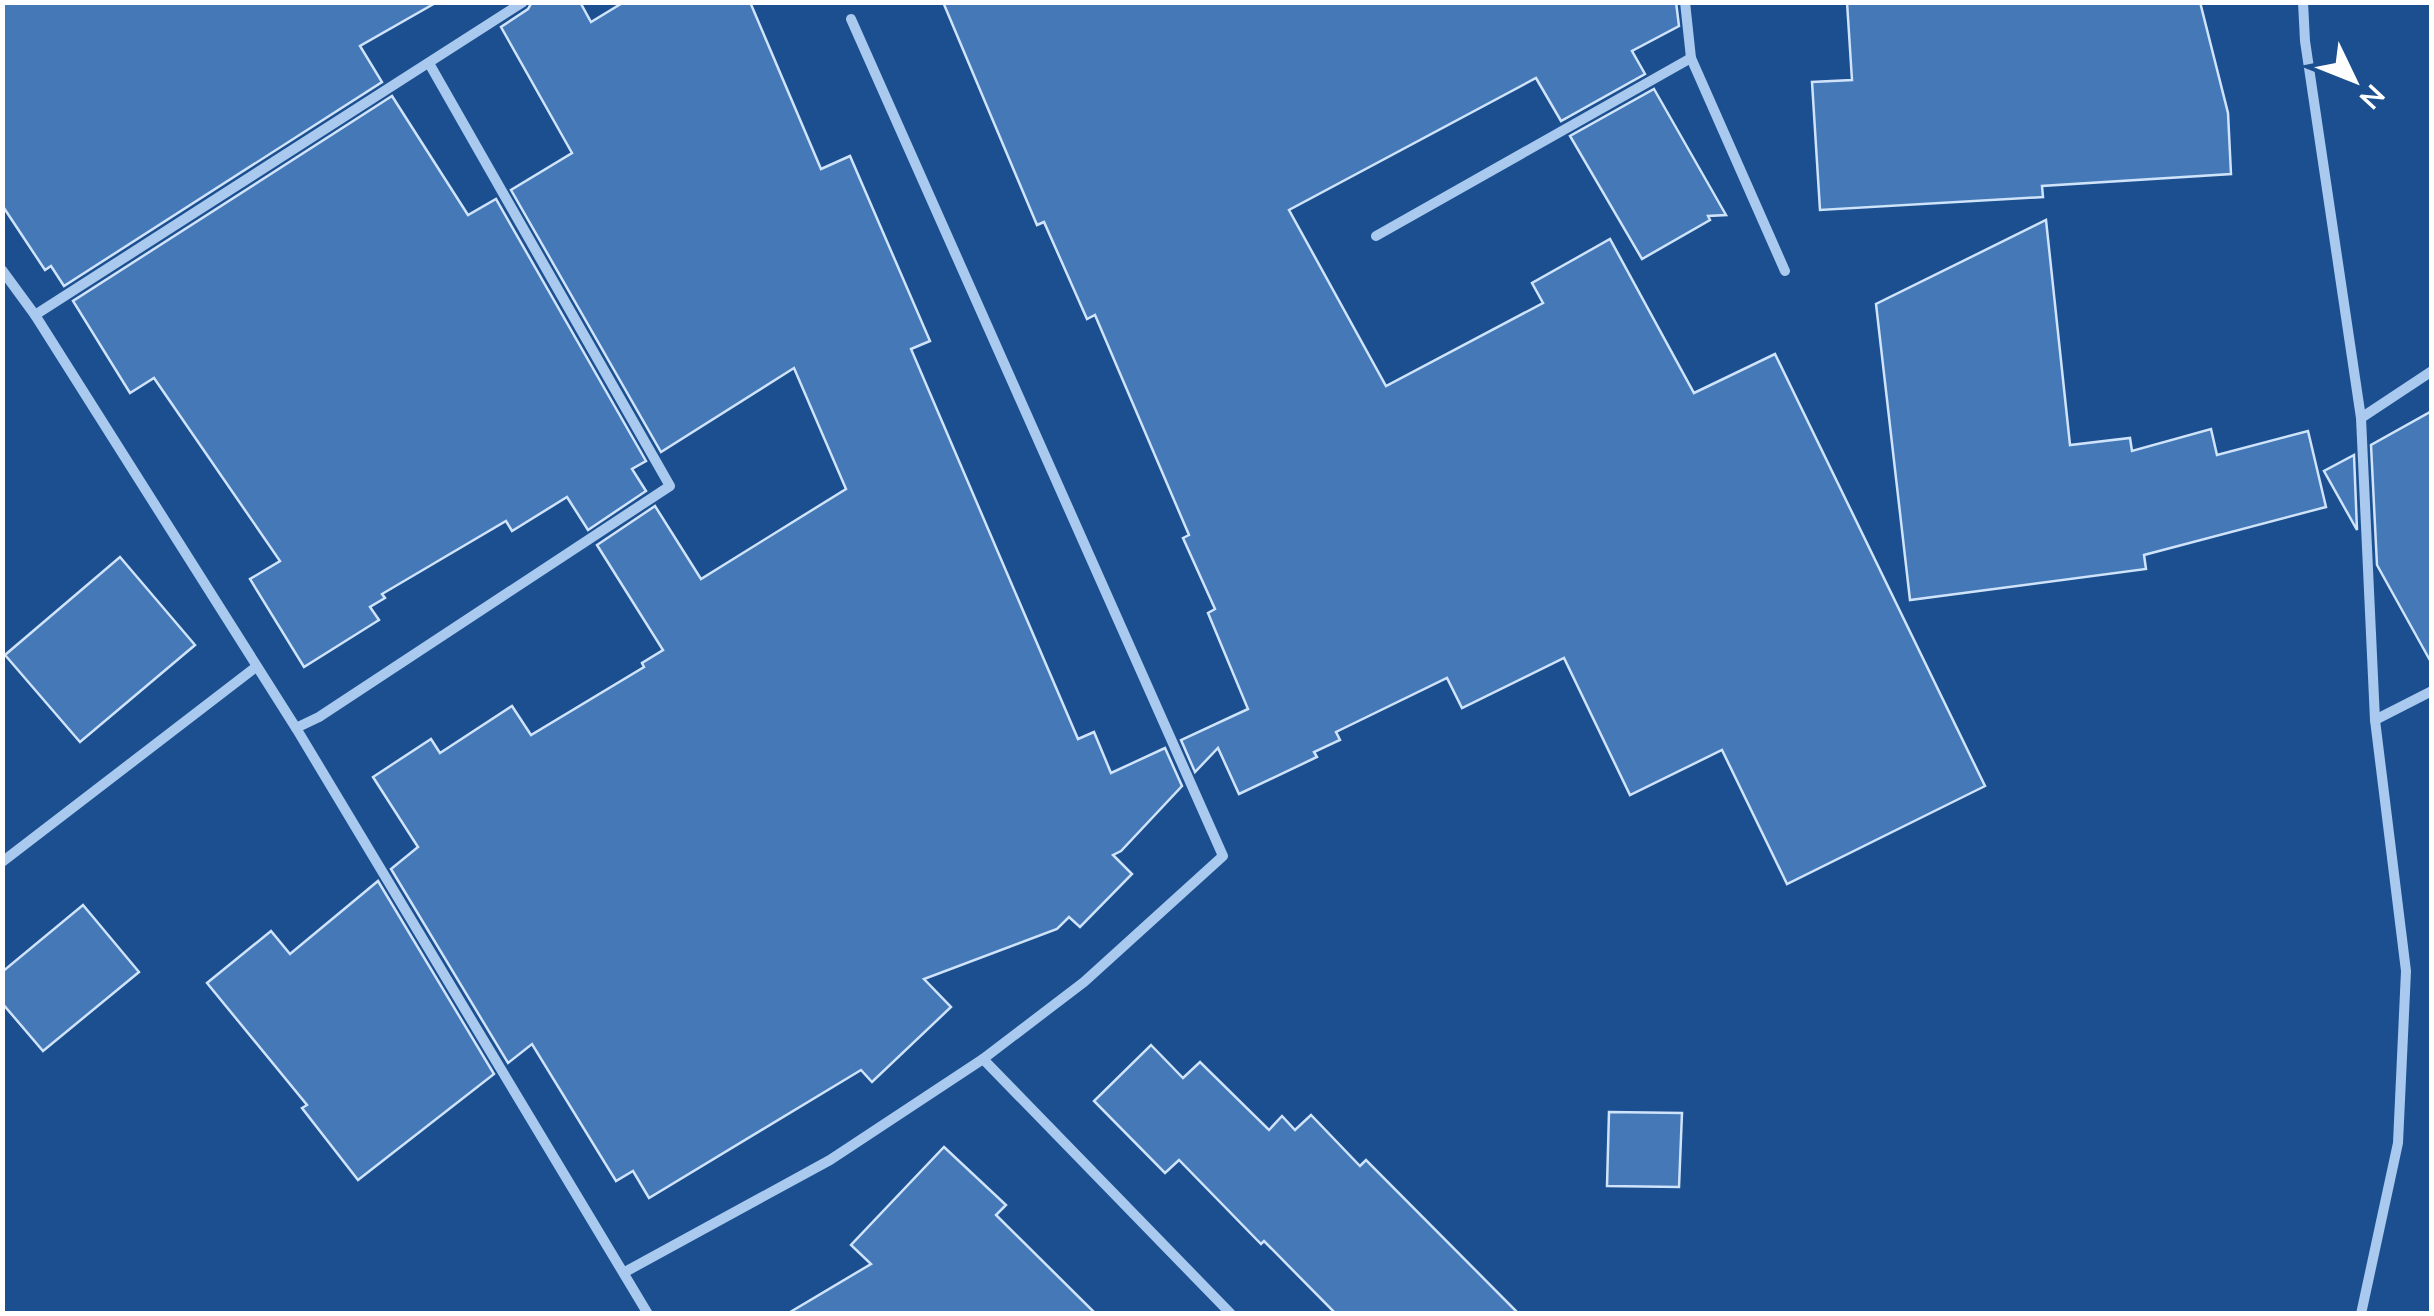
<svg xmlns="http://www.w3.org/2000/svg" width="2434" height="1316" viewBox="0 0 2434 1316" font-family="Mulish,sans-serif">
  <rect width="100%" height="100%" fill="#1b4f8f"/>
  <g fill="#4478b7" stroke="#cfe3fa" stroke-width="2.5">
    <path d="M 2,2 L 437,2 L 360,46 L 382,82 L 64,286 L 51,266 L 45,270 L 2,205 Z"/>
    <path d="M 532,2 L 580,2 L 591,22 L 624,2 L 750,2 L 821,169 L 850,156 L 930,341 L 911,349 L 1078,739 L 1094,732 L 1111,773 L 1165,748 L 1182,786 L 1121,851 L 1113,855 L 1132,874 L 1080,927 L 1069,917 L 1057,929 L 924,979 L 951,1007 L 872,1082 L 861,1070 L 649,1198 L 633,1171 L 616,1181 L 532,1044 L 508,1063 L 391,869 L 418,847 L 373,777 L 431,739 L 440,753 L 512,706 L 531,735 L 644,667 L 642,663 L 663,650 L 597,545 L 655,506 L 701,579 L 846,489 L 794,368 L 661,452 L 511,190 L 572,153 L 501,27 L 528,9 Z"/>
    <path d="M 943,2 L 1676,2 L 1679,26 L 1632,51 L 1645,74 L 1561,121 L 1536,78 L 1289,210 L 1386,386 L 1543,303 L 1532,283 L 1610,239 L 1694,393 L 1775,354 L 1985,786 L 1787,884 L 1722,750 L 1630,795 L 1564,658 L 1462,708 L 1447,678 L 1336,732 L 1340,740 L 1314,752 L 1317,757 L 1239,794 L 1218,748 L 1195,772 L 1181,740 L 1248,709 L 1208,613 L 1215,609 L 1183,538 L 1189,535 L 1095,315 L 1087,319 L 1044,222 L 1037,225 Z"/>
    <path d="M 1847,2 L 2200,2 L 2228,113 L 2231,174 L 2042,186 L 2043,197 L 1820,210 L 1812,82 L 1852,80 Z"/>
    <path d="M 1654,89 L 1726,215 L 1708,216 L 1710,220 L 1642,259 L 1570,136 Z"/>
    <path d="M 392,96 L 468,215 L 496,199 L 646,461 L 632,469 L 646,491 L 588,530 L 567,497 L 512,531 L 506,521 L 382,594 L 385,598 L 370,607 L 379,620 L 304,667 L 250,579 L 280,561 L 154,378 L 130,393 L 73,301 Z"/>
    <path d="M 2046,220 L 2070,445 L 2130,438 L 2132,451 L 2211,429 L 2217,455 L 2308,431 L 2326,507 L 2144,555 L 2146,569 L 1910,600 L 1876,304 Z"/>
    <path d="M 2432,411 L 2432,664 L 2377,565 L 2371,445 Z"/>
    <path d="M 2354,455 L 2357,530 L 2324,471 Z"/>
    <path d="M 120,557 L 195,645 L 80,742 L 5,655 Z"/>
    <path d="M 378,881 L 494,1074 L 358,1180 L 302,1108 L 307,1105 L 207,983 L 271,931 L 290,954 Z"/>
    <path d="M 83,905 L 139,972 L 43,1051 L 2,1003 L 2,972 Z"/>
    <path d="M 1151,1045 L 1183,1078 L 1200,1062 L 1269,1130 L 1282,1116 L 1295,1130 L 1311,1115 L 1360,1166 L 1366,1160 L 1519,1314 L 1336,1314 L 1264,1241 L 1261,1244 L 1179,1160 L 1165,1173 L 1094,1101 Z"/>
    <path d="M 1609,1112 L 1682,1113 L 1679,1187 L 1607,1186 Z"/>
    <path d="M 944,1147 L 1006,1205 L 996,1215 L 1096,1314 L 787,1314 L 871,1264 L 851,1245 Z"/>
  </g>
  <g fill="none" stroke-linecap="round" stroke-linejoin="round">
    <g stroke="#a9c9ee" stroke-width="10">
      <path d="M 1685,2 L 1691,58 L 1785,271"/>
      <path d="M 2303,2 L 2305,41 L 2361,418 L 2375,720 L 2406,971 L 2398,1143 L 2361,1314"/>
      <path d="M 1376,236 L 1691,58"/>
      <path d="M 2,270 L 35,315 L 296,728 L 648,1314"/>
      <path d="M 35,315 L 523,2"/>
      <path d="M 2361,418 L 2432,371"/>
      <path d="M 2375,720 L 2432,691"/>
      <path d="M 296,728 L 319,717 L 670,486 L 430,65"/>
      <path d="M 2,862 L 256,667"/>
      <path d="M 983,1059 L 1231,1314"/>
      <path d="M 625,1272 L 830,1160 L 983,1059 L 1084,982 L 1223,856 L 851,19"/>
    </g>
  </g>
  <rect width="2434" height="1316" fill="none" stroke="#ffffff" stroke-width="10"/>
  <g transform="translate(2354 80) rotate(133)" stroke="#1b4f8f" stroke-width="8" paint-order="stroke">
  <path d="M0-8L18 38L0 25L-18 38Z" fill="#ffffff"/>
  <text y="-15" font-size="28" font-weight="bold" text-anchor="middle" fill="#ffffff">N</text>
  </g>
</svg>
